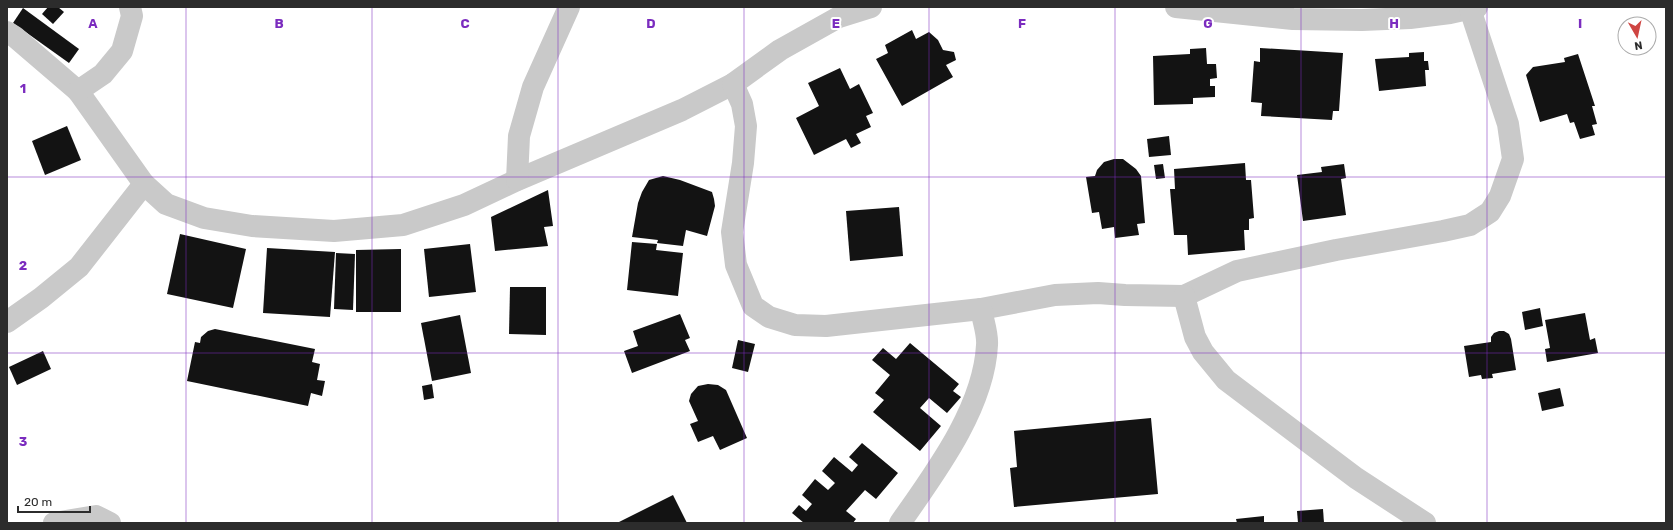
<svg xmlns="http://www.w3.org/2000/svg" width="1673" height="530" viewBox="0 0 1673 530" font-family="Rubik,sans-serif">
  <rect width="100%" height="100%" fill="#fff"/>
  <g fill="#131313">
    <path d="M 48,7 L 58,7 L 64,12 L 53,24 L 42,14 Z"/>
    <path d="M 23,8 L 79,49 L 69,63 L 13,23 Z"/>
    <path d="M 912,30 L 916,39 L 929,32 L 938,40 L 943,50 L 954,52 L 956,60 L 946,65 L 953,77 L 902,106 L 876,59 L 888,53 L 885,45 Z"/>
    <path d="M 1206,48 L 1207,64 L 1216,64 L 1217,78 L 1210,79 L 1210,86 L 1215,86 L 1215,97 L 1193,98 L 1193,104 L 1154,105 L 1153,56 L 1190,54 L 1190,49 Z"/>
    <path d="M 1260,48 L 1343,53 L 1339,111 L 1333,111 L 1332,120 L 1261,116 L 1262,103 L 1251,102 L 1254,61 L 1260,62 Z"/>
    <path d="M 1424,52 L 1424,61 L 1428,61 L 1429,70 L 1425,70 L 1426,86 L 1379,91 L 1375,59 L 1409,57 L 1409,53 Z"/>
    <path d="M 1578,54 L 1595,106 L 1592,106 L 1597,124 L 1592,125 L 1595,135 L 1580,139 L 1574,122 L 1570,123 L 1567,114 L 1540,122 L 1526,75 L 1533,67 L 1565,62 L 1564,58 Z"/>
    <path d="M 840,68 L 850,89 L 859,84 L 873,113 L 866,116 L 871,127 L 856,134 L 861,143 L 851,148 L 846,139 L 814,155 L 796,118 L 819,106 L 808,83 Z"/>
    <path d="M 67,126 L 81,160 L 45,175 L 32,141 Z"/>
    <path d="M 1169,136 L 1171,155 L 1149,157 L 1147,139 Z"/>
    <path d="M 1114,159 L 1123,159 L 1136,169 L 1141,176 L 1145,223 L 1137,224 L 1139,235 L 1115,238 L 1114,227 L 1102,229 L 1099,212 L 1092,213 L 1086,177 L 1095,176 L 1097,170 L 1104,162 Z"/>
    <path d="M 1245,163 L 1246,180 L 1251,180 L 1254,218 L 1249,219 L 1249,230 L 1244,230 L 1245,250 L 1188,255 L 1187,235 L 1174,235 L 1170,189 L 1175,189 L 1174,169 Z"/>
    <path d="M 1163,164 L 1165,178 L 1156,179 L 1154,165 Z"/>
    <path d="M 1344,164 L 1346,178 L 1341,179 L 1346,215 L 1303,221 L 1297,175 L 1322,172 L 1321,167 Z"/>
    <path d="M 663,176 L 680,180 L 712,192 L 714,199 L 715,206 L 707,236 L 686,230 L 683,246 L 657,243 L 658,240 L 632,237 L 638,203 L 642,192 L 649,180 Z"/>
    <path d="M 548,190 L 553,226 L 544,227 L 548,246 L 495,251 L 491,217 Z"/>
    <path d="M 899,207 L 903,256 L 850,261 L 846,211 Z"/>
    <path d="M 180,234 L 246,249 L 233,308 L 167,294 Z"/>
    <path d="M 632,242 L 657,244 L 656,250 L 683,253 L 678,296 L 627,290 Z"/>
    <path d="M 470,244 L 476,292 L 429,297 L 424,249 Z"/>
    <path d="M 267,248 L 335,252 L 330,317 L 263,313 Z"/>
    <path d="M 401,249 L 401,312 L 356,312 L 356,250 Z"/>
    <path d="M 336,253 L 355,254 L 353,310 L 334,309 Z"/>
    <path d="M 510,287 L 546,287 L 546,335 L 509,334 Z"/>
    <path d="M 1540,308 L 1543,326 L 1525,330 L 1522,312 Z"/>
    <path d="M 1585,313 L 1590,340 L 1595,338 L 1598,353 L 1547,362 L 1545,349 L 1550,348 L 1545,320 Z"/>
    <path d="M 680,314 L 690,338 L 685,340 L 690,351 L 632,373 L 624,351 L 638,346 L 633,331 Z"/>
    <path d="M 460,315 L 471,373 L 432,381 L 421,323 Z"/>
    <path d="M 215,329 L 315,349 L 312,362 L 320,364 L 317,380 L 325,381 L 322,396 L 311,393 L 308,406 L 187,381 L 195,342 L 200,343 L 201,337 L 208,331 Z"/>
    <path d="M 1499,331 L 1504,331 L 1509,334 L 1511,339 L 1516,370 L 1492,374 L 1493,378 L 1482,379 L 1481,375 L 1469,377 L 1464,346 L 1491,342 L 1491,337 L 1494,333 Z"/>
    <path d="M 738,340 L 755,344 L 748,372 L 732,368 Z"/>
    <path d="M 910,343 L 959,384 L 953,391 L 961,397 L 947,413 L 929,398 L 920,408 L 941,426 L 920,451 L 873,412 L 884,400 L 875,393 L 890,375 L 872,360 L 883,348 L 896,359 Z"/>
    <path d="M 43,351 L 51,369 L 17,385 L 9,367 Z"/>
    <path d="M 432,384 L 434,398 L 424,400 L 422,386 Z"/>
    <path d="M 708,384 L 718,385 L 726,390 L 747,438 L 720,450 L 713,436 L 698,442 L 690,424 L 698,421 L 689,401 L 691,394 L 698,386 Z"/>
    <path d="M 1560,388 L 1564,406 L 1542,411 L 1538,393 Z"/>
    <path d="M 1151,418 L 1158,494 L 1014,507 L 1010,468 L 1017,467 L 1014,431 Z"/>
    <path d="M 862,443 L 898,473 L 876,499 L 865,490 L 846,511 L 856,519 L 853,523 L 804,523 L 792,513 L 799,505 L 806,511 L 812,504 L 802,495 L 815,479 L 828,490 L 835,483 L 822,471 L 834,457 L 852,472 L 858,465 L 849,457 Z"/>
    <path d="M 673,495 L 687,523 L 617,523 Z"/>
    <path d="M 1323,509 L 1324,523 L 1298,523 L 1297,511 Z"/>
    <path d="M 1264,516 L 1264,523 L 1237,523 L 1236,519 Z"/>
  </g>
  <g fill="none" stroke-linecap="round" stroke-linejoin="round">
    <g stroke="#c9c9c9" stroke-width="22">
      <path d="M 1176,7 L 1293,19 L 1362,20 L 1410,18 L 1450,13 L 1477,7"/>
      <path d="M 7,32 L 15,37 L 78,91 L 144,184 L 166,204 L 204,218 L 252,226 L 334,231 L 403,225 L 464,205 L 517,180 L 682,110 L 733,84 L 780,50 L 839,17 L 871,7"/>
      <path d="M 733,84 L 742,104 L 746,126 L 743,163 L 732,232 L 736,265 L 753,306 L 769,317 L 795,325 L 826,326 L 981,309 L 1055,295 L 1098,293 L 1125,295 L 1184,296 L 1237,271 L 1336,250 L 1443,231 L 1470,225 L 1490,212 L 1500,196 L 1513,159 L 1508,124 L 1470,9"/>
      <path d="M 78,91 L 103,74 L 122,51 L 132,16 L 130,7"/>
      <path d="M 517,180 L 519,136 L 533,87 L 569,7"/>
      <path d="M 1184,296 L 1195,337 L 1203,352 L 1226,380 L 1356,478 L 1425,523"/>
      <path d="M 7,322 L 41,298 L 79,267 L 144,184"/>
      <path d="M 54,523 L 96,516 L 110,523"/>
      <path d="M 900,523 C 935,473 984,408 987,345 C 988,334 983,321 981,309"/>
    </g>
  </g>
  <path fill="none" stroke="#7b2cbf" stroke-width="1" stroke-opacity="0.55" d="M 186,7 L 186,523M 372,7 L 372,523M 558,7 L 558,523M 744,7 L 744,523M 929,7 L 929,523M 1115,7 L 1115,523M 1301,7 L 1301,523M 1487,7 L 1487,523M 7,177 L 1666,177M 7,353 L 1666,353"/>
  <g font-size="13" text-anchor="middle" font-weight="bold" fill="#7b2cbf" stroke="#fff" stroke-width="4" stroke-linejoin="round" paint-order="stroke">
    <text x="93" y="28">A</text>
    <text x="279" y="28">B</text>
    <text x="465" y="28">C</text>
    <text x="651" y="28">D</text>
    <text x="836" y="28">E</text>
    <text x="1022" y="28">F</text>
    <text x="1208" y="28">G</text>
    <text x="1394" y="28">H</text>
    <text x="1580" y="28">I</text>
    <text x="23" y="93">1</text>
    <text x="23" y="270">2</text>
    <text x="23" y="446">3</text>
  </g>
  <rect width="1673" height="530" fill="none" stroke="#2c2c2c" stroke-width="16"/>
  <g transform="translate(1637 36) rotate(171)"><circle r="19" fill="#ffffff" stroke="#ababab"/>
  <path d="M0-3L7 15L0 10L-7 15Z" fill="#cf4542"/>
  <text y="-6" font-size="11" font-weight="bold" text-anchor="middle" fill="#2c2c2c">N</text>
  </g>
  <path d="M18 506v6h72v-6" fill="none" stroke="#2c2c2c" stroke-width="2"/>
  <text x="24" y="506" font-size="12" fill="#2c2c2c" stroke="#ffffff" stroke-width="3" paint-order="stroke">20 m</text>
</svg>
